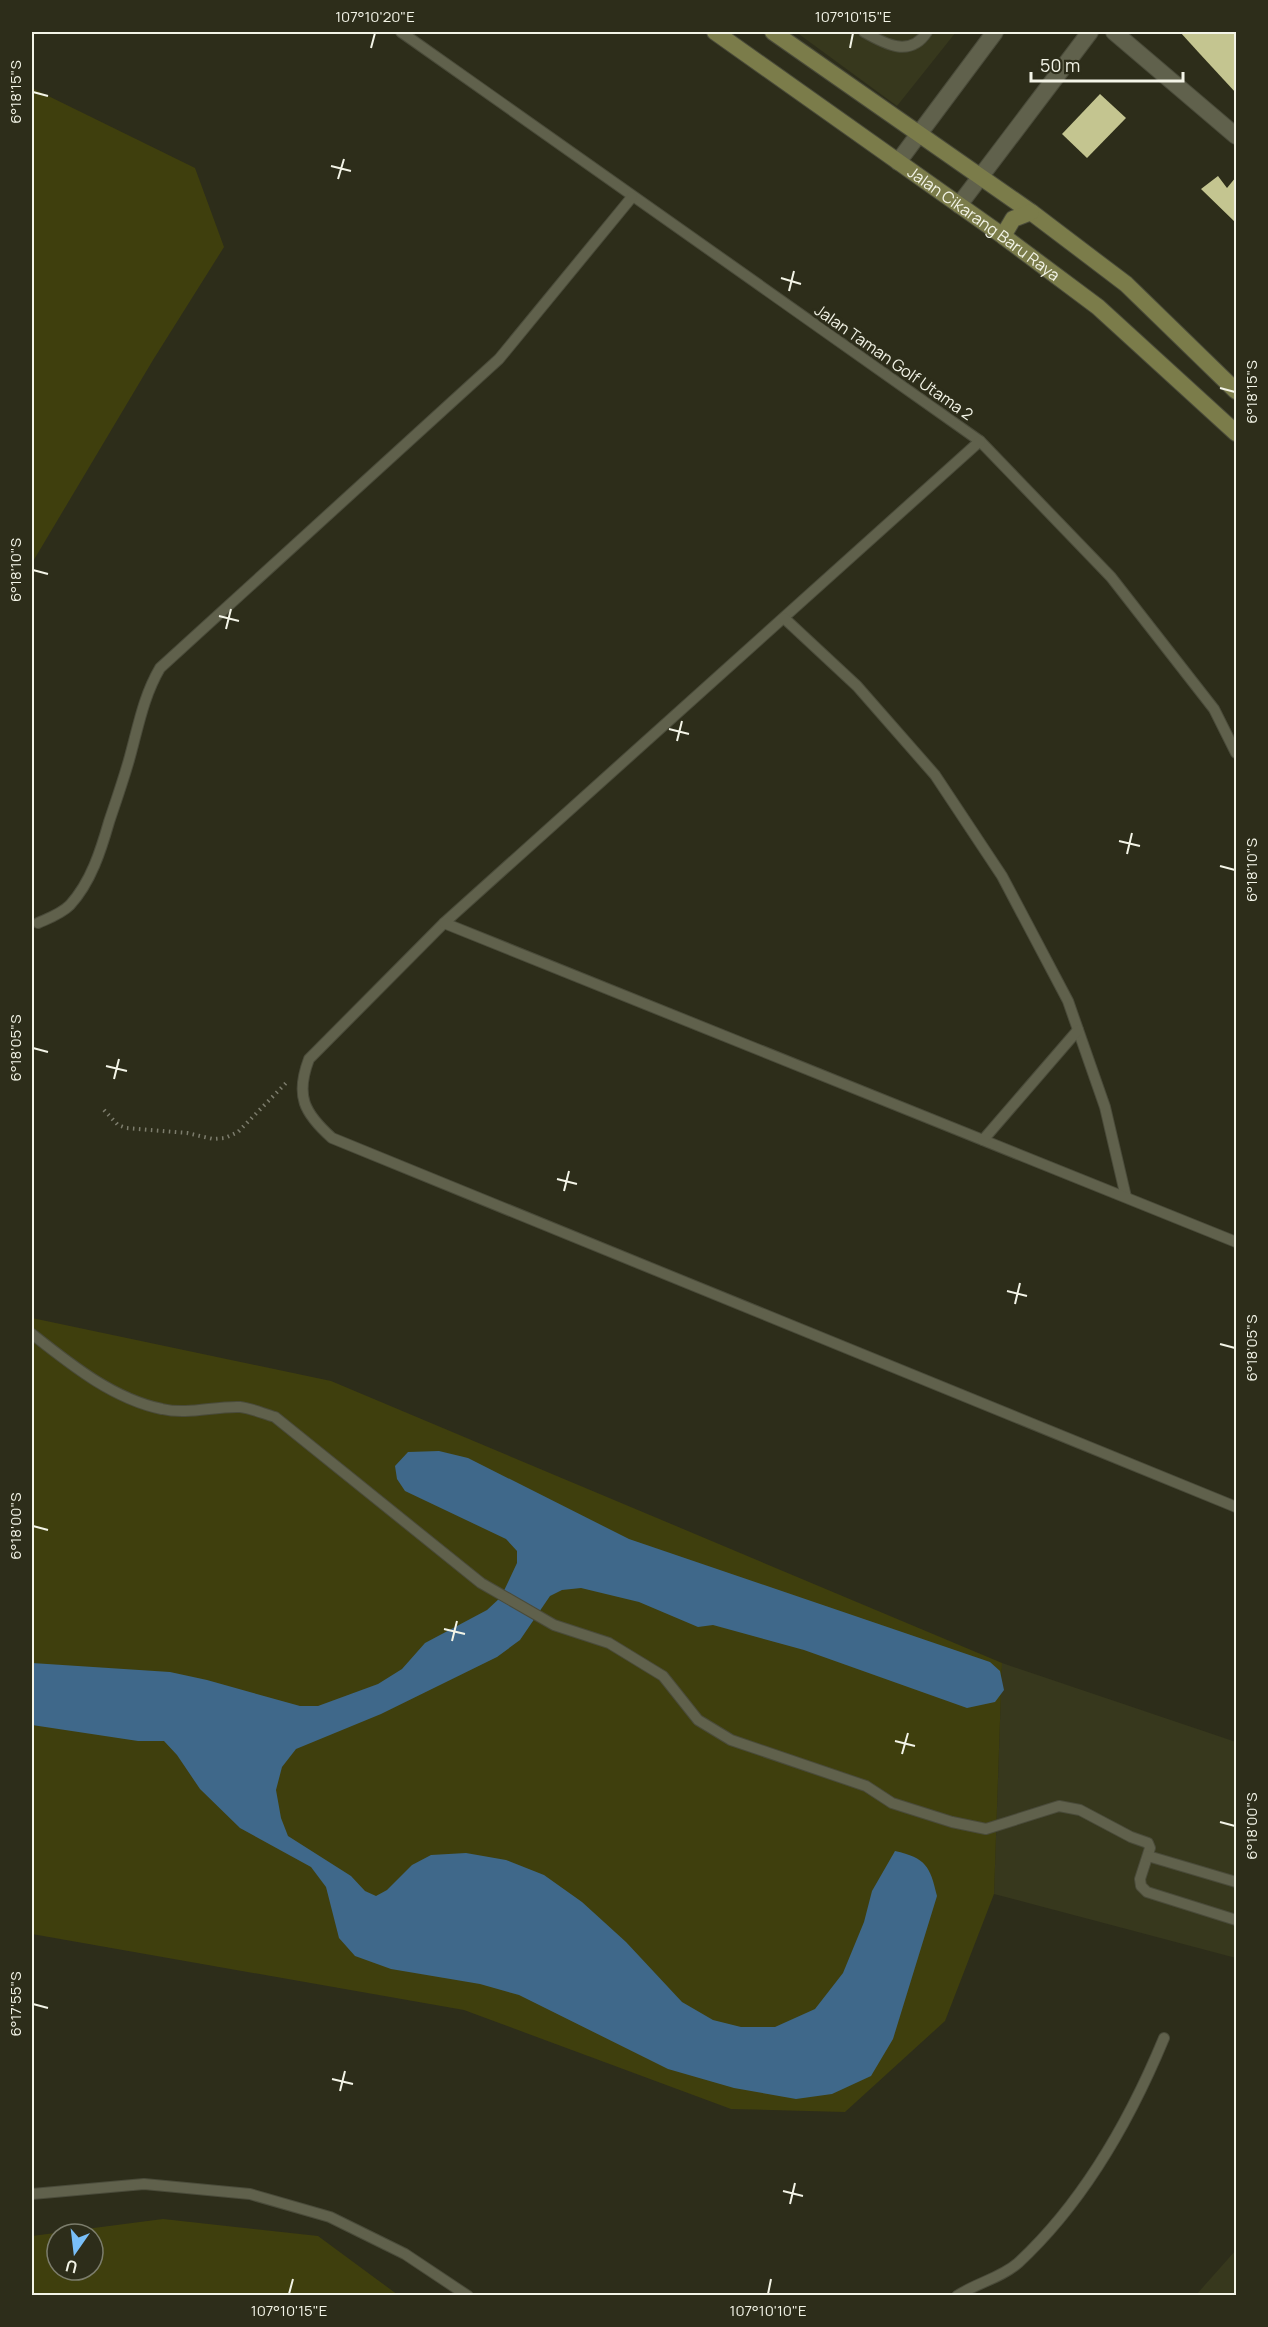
<svg xmlns="http://www.w3.org/2000/svg" width="1268" height="2327" viewBox="0 0 1268 2327" font-family="Manrope,sans-serif">
  <rect width="100%" height="100%" fill="#2d2d1a"/>
  <g fill="#37381d">
    <path d="M 796,32 L 956,32 L 897,106 Z"/>
    <path d="M 1002,1663 L 1236,1742 L 1236,1958 L 994,1894 Z"/>
    <path d="M 1236,2250 L 1236,2295 L 1196,2295 Z"/>
  </g>
  <g fill="#3f3f0d" fill-rule="evenodd">
    <path d="M 32,88 L 195,168 L 224,247 L 153,360 L 32,563 Z"/>
    <path d="M 32,1318 L 331,1381 L 1002,1663 L 994,1894 L 945,2021 L 845,2112 L 731,2109 L 464,2010 L 32,1934 Z"/>
    <path d="M 163,2219 L 318,2236 L 398,2295 L 32,2295 L 32,2236 ZM 57,2234 L 93,2234 L 93,2270 L 57,2270 Z"/>
  </g>
  <path fill="#3f688a" d="M 439,1451 L 468,1458 L 629,1539 L 990,1662 L 1000,1671 L 1004,1690 L 995,1702 L 967,1708 L 804,1650 L 713,1625 L 698,1627 L 639,1602 L 581,1588 L 562,1590 L 550,1596 L 520,1640 L 497,1657 L 381,1714 L 296,1749 L 282,1767 L 276,1790 L 281,1818 L 288,1836 L 351,1876 L 365,1891 L 376,1896 L 387,1890 L 412,1865 L 431,1855 L 466,1853 L 506,1860 L 544,1875 L 582,1902 L 626,1942 L 682,2002 L 713,2020 L 741,2027 L 775,2027 L 815,2009 L 843,1973 L 864,1922 L 872,1891 L 895,1851 C 926,1858 930,1866 937,1896 L 893,2039 L 871,2076 L 832,2094 L 796,2099 L 734,2088 L 668,2069 L 519,1995 L 480,1984 L 391,1969 L 355,1956 L 339,1938 L 326,1887 L 311,1867 L 240,1828 L 200,1789 L 177,1755 L 164,1741 L 138,1741 L 32,1725 L 32,1663 L 170,1672 L 207,1680 L 300,1706 L 318,1706 L 378,1684 L 402,1669 L 425,1643 L 487,1610 L 501,1597 L 517,1563 L 517,1551 L 506,1539 L 405,1491 L 397,1479 L 395,1466 L 408,1452 Z"/>
  <g fill="#c4c590">
    <path d="M 1180,32 L 1236,32 L 1236,93 L 1200,54 Z"/>
    <path d="M 1100,94 L 1126,118 L 1087,158 L 1062,134 Z"/>
    <path d="M 1218,176 L 1227,188 L 1236,177 L 1236,223 L 1201,189 Z"/>
  </g>
  <g fill="none" stroke-linecap="round" stroke-linejoin="round">
    <defs>
      <g id="service">
        <path d="M 401,32 L 980,441 L 1111,577 L 1214,709 L 1236,753"/>
        <path d="M 864,32 C 885,44 910,58 927,32"/>
        <path d="M 980,441 L 444,923 L 309,1059 C 295,1096 304,1113 332,1138 L 1236,1507"/>
        <path d="M 784,618 L 857,686 L 935,775 L 1002,876 L 1068,1001 L 1105,1107 L 1126,1197"/>
        <path d="M 38,923 C 49,918 61,914 70,905 C 91,882 101,850 109,822 C 116,801 123,781 129,760 C 138,728 143,697 160,668 L 499,359 L 632,197"/>
        <path d="M 444,923 L 1236,1242"/>
        <path d="M 983,1140 L 1078,1030"/>
        <path d="M 32,1334 C 70,1364 113,1399 162,1409 C 188,1415 214,1406 240,1407 C 251,1408 264,1414 275,1417 L 481,1583 L 554,1625 L 609,1643 L 663,1676 L 698,1720 L 731,1740 L 866,1786 L 892,1803 L 952,1822 L 986,1829 L 1059,1806 L 1080,1810 L 1131,1837 L 1148,1843 L 1150,1848 L 1140,1879 L 1141,1886 L 1147,1892 L 1236,1920"/>
        <path d="M 1148,1856 L 1236,1882"/>
        <path d="M 32,2194 L 144,2184 L 250,2194 L 330,2217 L 405,2254 L 468,2296"/>
        <path d="M 957,2296 C 976,2283 1001,2278 1018,2263 C 1084,2202 1130,2120 1164,2038"/>
      </g>
      <g id="minor">
        <path d="M 1114,32 L 1236,136"/>
        <path d="M 898,162 L 995,32"/>
        <path d="M 959,205 L 1090,32"/>
      </g>
      <g id="secondary">
        <path id="s1" d="M 715,32 L 1003,236 L 1098,307 L 1236,433"/>
        <path d="M 773,32 L 1031,212 L 1126,284 L 1236,391"/>
        <path d="M 1003,236 L 1013,219 L 1031,212"/>
      </g>
    </defs>
    <use href="#service" stroke="#4a4b3a" stroke-width="12"/>
    <use href="#minor" stroke="#4a4b3a" stroke-width="18"/>
    <use href="#secondary" stroke="#4a4b3a" stroke-width="18"/>
    <path stroke="#7d7d6d" stroke-width="4" stroke-dasharray="1.5 4.5" stroke-linecap="butt" d="M 104,1110 L 118,1125 L 126,1128 L 187,1133 L 213,1139 L 225,1138 L 238,1132 L 288,1081"/>
    <use href="#service" stroke="#60614c" stroke-width="10"/>
    <use href="#minor" stroke="#60614c" stroke-width="16"/>
    <use href="#secondary" stroke="#7b7c4a" stroke-width="16"/>
  </g>
  <path fill="none" stroke="#f3f4e7" stroke-width="2" d="M 371,48 L 375,33M 850,48 L 853,33M 33,92 L 48,96M 331,166 L 351,171M 338,179 L 344,159M 781,278 L 801,284M 789,291 L 794,271M 1220,388 L 1235,392M 33,570 L 48,574M 219,616 L 239,621M 226,629 L 231,609M 669,729 L 689,734M 677,741 L 682,721M 1119,841 L 1140,846M 1127,854 L 1132,833M 1220,866 L 1235,870M 33,1048 L 48,1052M 106,1066 L 127,1071M 114,1079 L 119,1059M 557,1179 L 577,1184M 564,1191 L 569,1171M 1007,1291 L 1027,1296M 1015,1304 L 1020,1283M 1220,1344 L 1235,1348M 33,1526 L 48,1530M 444,1629 L 465,1634M 452,1641 L 457,1621M 895,1741 L 915,1746M 902,1754 L 908,1733M 1220,1822 L 1235,1826M 33,2004 L 48,2008M 332,2079 L 353,2084M 340,2091 L 345,2071M 783,2191 L 803,2196M 790,2204 L 795,2183M 289,2294 L 293,2279M 768,2294 L 771,2279"/>
  <g text-anchor="middle" stroke-width="6" stroke-linejoin="round" paint-order="stroke">
    <g font-size="16" fill="#f3f4e7" stroke="#2d2d1a">
      <text dy="6" stroke="none"><textPath href="#s1" startOffset="330">Jalan Cikarang Baru Raya</textPath></text>
      <text transform="translate(894 362) rotate(35)" y="6">Jalan Taman Golf Utama 2</text>
    </g>
  </g>
  <rect width="1268" height="2327" fill="none" stroke="#2d2d1a" stroke-width="66"/>
  <g transform="translate(75 2252) rotate(194)"><circle r="28" fill="#2d2d1a" stroke="#7c7d6c" stroke-width="1.5"/>
  <path d="M0-4.5L10 22L0 15L-10 22Z" fill="#79bff8"/>
  <text y="-9" font-size="16" font-weight="bold" text-anchor="middle" fill="#f3f4e7">U</text>
  </g>
  <path d="M1031 72v9h152v-9" fill="none" stroke="#f3f4e7" stroke-width="3"/>
  <text x="1040" y="72" font-size="18" fill="#f3f4e7" stroke="#2d2d1a" stroke-width="4.5" paint-order="stroke">50 m</text>
  <rect x="33" y="33" width="1202" height="2261" fill="none" stroke="#f3f4e7" stroke-width="2"/>
  <g font-size="15" text-anchor="middle" fill="#f3f4e7">
    <text x="375" y="22">107°10'20"E</text>
    <text x="853" y="22">107°10'15"E</text>
    <text transform="translate(16 92) rotate(-90)" y="5">6°18'15"S</text>
    <text transform="translate(1252 392) rotate(-90)" y="5">6°18'15"S</text>
    <text transform="translate(16 570) rotate(-90)" y="5">6°18'10"S</text>
    <text transform="translate(1252 870) rotate(-90)" y="5">6°18'10"S</text>
    <text transform="translate(16 1048) rotate(-90)" y="5">6°18'05"S</text>
    <text transform="translate(1252 1348) rotate(-90)" y="5">6°18'05"S</text>
    <text transform="translate(16 1526) rotate(-90)" y="5">6°18'00"S</text>
    <text transform="translate(1252 1826) rotate(-90)" y="5">6°18'00"S</text>
    <text transform="translate(16 2004) rotate(-90)" y="5">6°17'55"S</text>
    <text x="289" y="2316">107°10'15"E</text>
    <text x="768" y="2316">107°10'10"E</text>
  </g>
</svg>
